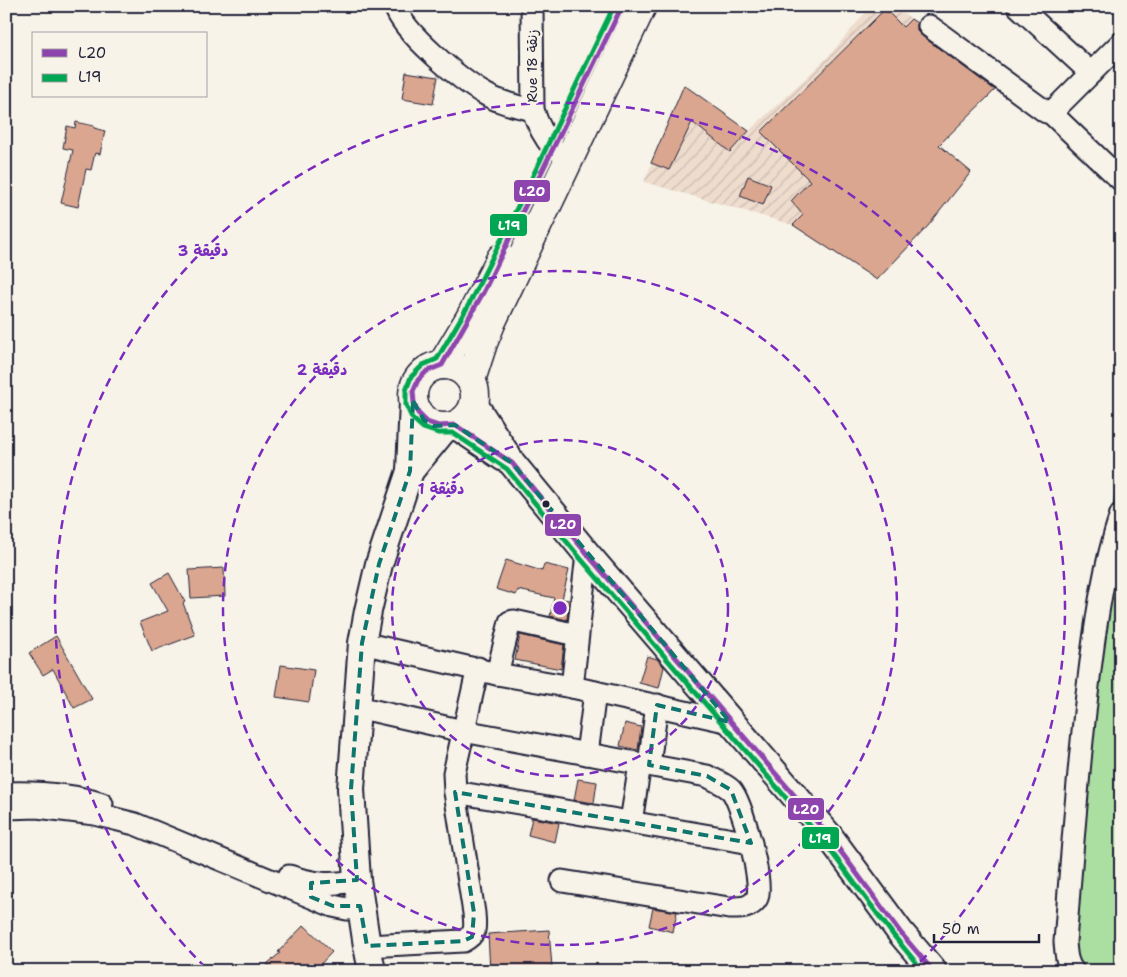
<svg xmlns="http://www.w3.org/2000/svg" width="1127" height="977" viewBox="0 0 1127 977" font-family="'Shantell Sans','Playpen Sans Arabic',sans-serif">
  <defs>
    <pattern id="industrial-furrows" width="10" height="10" patternUnits="userSpaceOnUse" patternTransform="scale(1.25)"><rect width="10" height="10" fill="#eedccd"/><path d="M-1 1l2-2M0 10L10 0M9 11l2-2" fill="none" stroke="#ccbcb1"/></pattern>
  </defs>
  <rect width="100%" height="100%" fill="#f7f3e8"/>
  <filter id="ink" filterUnits="userSpaceOnUse"><feTurbulence type="fractalNoise" baseFrequency=".02" numOctaves="2"/><feDisplacementMap in="SourceGraphic" scale="10" xChannelSelector="R" yChannelSelector="G"/><feConvolveMatrix kernelMatrix="1 2 1 2 8 2 1 2 1" color-interpolation-filters="sRGB"/></filter>
  <g filter="url(#ink)">
    <path fill="url(#industrial-furrows)" d="M 871,6 L 893,6 L 1003,82 L 948,136 L 936,143 L 971,172 L 928,226 L 877,280 L 793,225 L 644,182 L 684,85 L 749,131 L 827,58 Z"/>
    <path fill="#abdfa2" stroke="#66806e" d="M 1116,482 L 1121,483 L 1121,971 L 1089,971 L 1073,958 L 1100,618 Z"/>
    <g fill="#daa68f" stroke="#22223b">
      <path d="M 885,9 L 903,27 L 911,19 L 917,23 L 917,31 L 922,36 L 995,90 L 939,145 L 971,172 L 928,226 L 877,280 L 793,225 L 803,215 L 791,201 L 810,181 L 761,132 Z"/>
      <path d="M 406,72 L 438,77 L 433,104 L 402,99 Z"/>
      <path d="M 684,85 L 749,131 L 730,152 L 692,122 L 669,170 L 651,163 Z"/>
      <path d="M 76,122 L 94,126 L 94,128 L 105,131 L 100,154 L 95,153 L 91,170 L 86,169 L 78,207 L 61,203 L 73,150 L 63,148 L 67,126 L 75,128 Z"/>
      <path d="M 748,176 L 771,185 L 763,205 L 740,196 Z"/>
      <path d="M 506,560 L 542,571 L 544,564 L 569,570 L 562,599 L 569,600 L 567,620 L 550,616 L 554,598 L 518,590 L 516,595 L 496,589 Z"/>
      <path d="M 224,568 L 225,596 L 191,598 L 189,570 Z"/>
      <path d="M 169,573 L 185,602 L 183,603 L 195,635 L 152,651 L 140,622 L 168,611 L 152,583 Z"/>
      <path d="M 520,635 L 564,645 L 561,669 L 515,660 Z"/>
      <path d="M 56,636 L 92,699 L 74,708 L 53,669 L 43,675 L 29,653 Z"/>
      <path d="M 647,656 L 657,659 L 664,667 L 659,688 L 639,683 Z"/>
      <path d="M 281,665 L 314,670 L 309,702 L 276,697 Z"/>
      <path d="M 625,723 L 641,727 L 638,750 L 620,746 Z"/>
      <path d="M 578,779 L 597,782 L 594,803 L 574,800 Z"/>
      <path d="M 532,818 L 559,823 L 555,842 L 528,835 Z"/>
      <path d="M 653,908 L 677,912 L 673,932 L 649,926 Z"/>
      <path d="M 304,925 L 332,952 L 314,971 L 298,971 L 294,967 L 288,971 L 272,971 L 267,964 L 280,953 L 278,952 Z"/>
      <path d="M 549,930 L 552,967 L 490,971 L 488,934 Z"/>
    </g>
    <g fill="none" stroke-linecap="round" stroke-linejoin="round">
      <defs>
        <g id="minor">
          <path d="M 395,6 C 402,32 462,81 485,94 C 500,103 517,106 533,110"/>
          <path d="M 532,6 L 533,110 C 538,126 544,137 554,149"/>
          <path d="M 1018,6 L 1091,73"/>
          <path d="M 929,26 L 1046,112 L 1050,112 L 1057,107 L 1121,43"/>
          <path d="M 1050,112 L 1121,180"/>
          <path d="M 362,643 L 497,674 L 572,687 L 730,722"/>
          <path d="M 497,674 L 510,622 L 514,621 L 577,635"/>
          <path d="M 572,687 L 587,554"/>
          <path d="M 357,707 L 463,731 L 707,776 C 714,780 725,784 731,790 C 742,802 764,884 757,898 C 751,909 739,908 729,908 L 562,881"/>
          <path d="M 587,754 L 595,692"/>
          <path d="M 649,765 L 657,705"/>
          <path d="M 455,792 L 751,843"/>
          <path d="M 6,793 C 39,792 71,794 102,804"/>
          <path d="M 6,808 L 37,807 L 95,814 L 135,824 L 333,906 L 347,909 L 360,906"/>
          <path d="M 631,822 L 640,764"/>
          <path d="M 289,876 C 314,884 330,886 357,880"/>
          <path d="M 367,946 L 463,941 C 477,934 475,928 474,913 L 455,792 L 454,773 L 478,668"/>
          <path d="M 1073,971 C 1066,962 1066,953 1065,942 C 1072,854 1078,765 1089,678 C 1096,621 1103,569 1121,514"/>
        </g>
        <g id="major">
          <path d="M 474,404 L 512,463 L 587,554 L 830,837 L 900,932 L 933,971"/>
          <path d="M 455,425 L 504,458"/>
          <path d="M 410,471 L 446,427"/>
          <path d="M 372,971 L 367,946 L 357,880 L 351,789 L 362,643 L 368,611 L 379,564 L 410,471 L 413,401"/>
        </g>
        <g id="highway">
          <path d="M 442,365 L 470,318 L 501,258"/>
          <circle cx="444" cy="396" r="31"/>
          <path d="M 471,380 L 483,343 L 492,321 L 642,6"/>
        </g>
      </defs>
      <use href="#minor" stroke="#22223b" stroke-width="25"/>
      <use href="#major" stroke="#22223b" stroke-width="30"/>
      <use href="#highway" stroke="#22223b" stroke-width="31"/>
      <use href="#minor" stroke="#f7f3e8" stroke-width="21"/>
      <use href="#major" stroke="#f7f3e8" stroke-width="26"/>
      <use href="#highway" stroke="#f7f3e8" stroke-width="28"/>
      <defs>
        <path id="bus-1" d="M 622,6 L 484,291 L 442,365 L 427,371 L 418,380 L 413,391 L 414,403 L 418,413 L 427,422 L 439,426 L 455,425 L 512,463 L 587,554 L 830,837 L 900,932 L 933,971"/>
        <path id="bus-2" d="M 614,6 L 528,186 L 468,306 L 437,359 L 423,365 L 411,377 L 406,390 L 406,405 L 412,418 L 423,428 L 438,433 L 453,433 L 507,469 L 581,559 L 824,842 L 894,936 L 923,971"/>
      </defs>
      <use href="#bus-1" stroke="#f7f3e8" stroke-width="9"/>
      <use href="#bus-2" stroke="#f7f3e8" stroke-width="9"/>
      <use href="#bus-1" stroke="#8e44ad" stroke-width="5"/>
      <use href="#bus-2" stroke="#00a651" stroke-width="5"/>
    </g>
  </g>
  <path fill="none" stroke="#0f766e" stroke-width="4" stroke-dasharray="10 6" stroke-linejoin="round" d="M 413,401 L 424,420 L 434,426 L 455,425 L 512,463 L 730,722 L 657,705 L 649,765 L 707,776 L 731,790 L 751,843 L 455,792 L 474,913 L 472,937 L 463,941 L 367,946 L 360,906 L 333,906 L 311,897 L 311,883 L 357,880 L 351,789 L 362,643 L 379,564 L 410,471 Z"/>
  <g fill="none" stroke="#7b2cbf" stroke-width="2.5" stroke-dasharray="9 6">
    <circle cx="560" cy="608" r="168"/>
    <circle cx="560" cy="608" r="337"/>
    <path d="M206 968A505 505 0 1 1 914 968"/>
  </g>
  <circle fill="#22223b" stroke="#f7f3e8" stroke-width="2" cx="546" cy="504" r="4.5"/>
  <g text-anchor="middle" stroke-width="4.5" stroke-linejoin="round" paint-order="stroke">
    <g font-size="14" fill="#22223b" stroke="#f7f3e8">
      <text transform="translate(532 66) rotate(-90)" y="5">Rue 18 زنقة</text>
    </g>
  </g>
  <circle cx="560" cy="608" r="8" fill="#7b2cbf" stroke="#f7f3e8" stroke-width="2.5"/>
  <g font-size="15" text-anchor="middle" font-weight="bold" fill="#7b2cbf" stroke="#f7f3e8" stroke-width="4.5" stroke-linejoin="round" paint-order="stroke">
    <text x="203" y="256">3 دقيقة</text>
    <text x="322" y="375">2 دقيقة</text>
    <text x="441" y="494">1 دقيقة</text>
  </g>
  <g stroke="#f7f3e8" stroke-width="2">
    <rect x="513" y="179" width="38" height="24" rx="5" fill="#8e44ad"/>
    <rect x="489" y="213" width="39" height="24" rx="5" fill="#00a651"/>
    <rect x="544" y="513" width="38" height="24" rx="5" fill="#8e44ad"/>
    <rect x="787" y="797" width="38" height="24" rx="5" fill="#8e44ad"/>
    <rect x="801" y="826" width="39" height="24" rx="5" fill="#00a651"/>
  </g>
  <g font-size="14" text-anchor="middle" font-weight="bold" fill="#fff">
    <text x="532" y="196">L20</text>
    <text x="509" y="230">L19</text>
    <text x="563" y="529">L20</text>
    <text x="806" y="814">L20</text>
    <text x="820" y="843">L19</text>
  </g>
  <rect width="1127" height="977" fill="none" stroke="#f7f3e8" stroke-width="25"/>
  <rect x="12" y="12" width="1102" height="952" fill="none" stroke="#22223b" stroke-width="2" filter="url(#ink)"/>
  <rect x="32" y="32" width="175" height="65" fill="#f7f3e8" stroke="#a29fa3"/>
  <rect x="42" y="49" width="25" height="8" fill="#8e44ad" stroke="#a29fa3"/>
  <text x="78" y="58" font-size="15" fill="#22223b">L20</text>
  <rect x="42" y="74" width="25" height="8" fill="#00a651" stroke="#a29fa3"/>
  <text x="78" y="82" font-size="15" fill="#22223b">L19</text>
  <path d="M934 934v8h105v-8" fill="none" stroke="#22223b" stroke-width="2.5"/>
  <text x="942" y="934" font-size="15" fill="#22223b" stroke="#f7f3e8" stroke-width="4" paint-order="stroke">50 m</text>
</svg>
